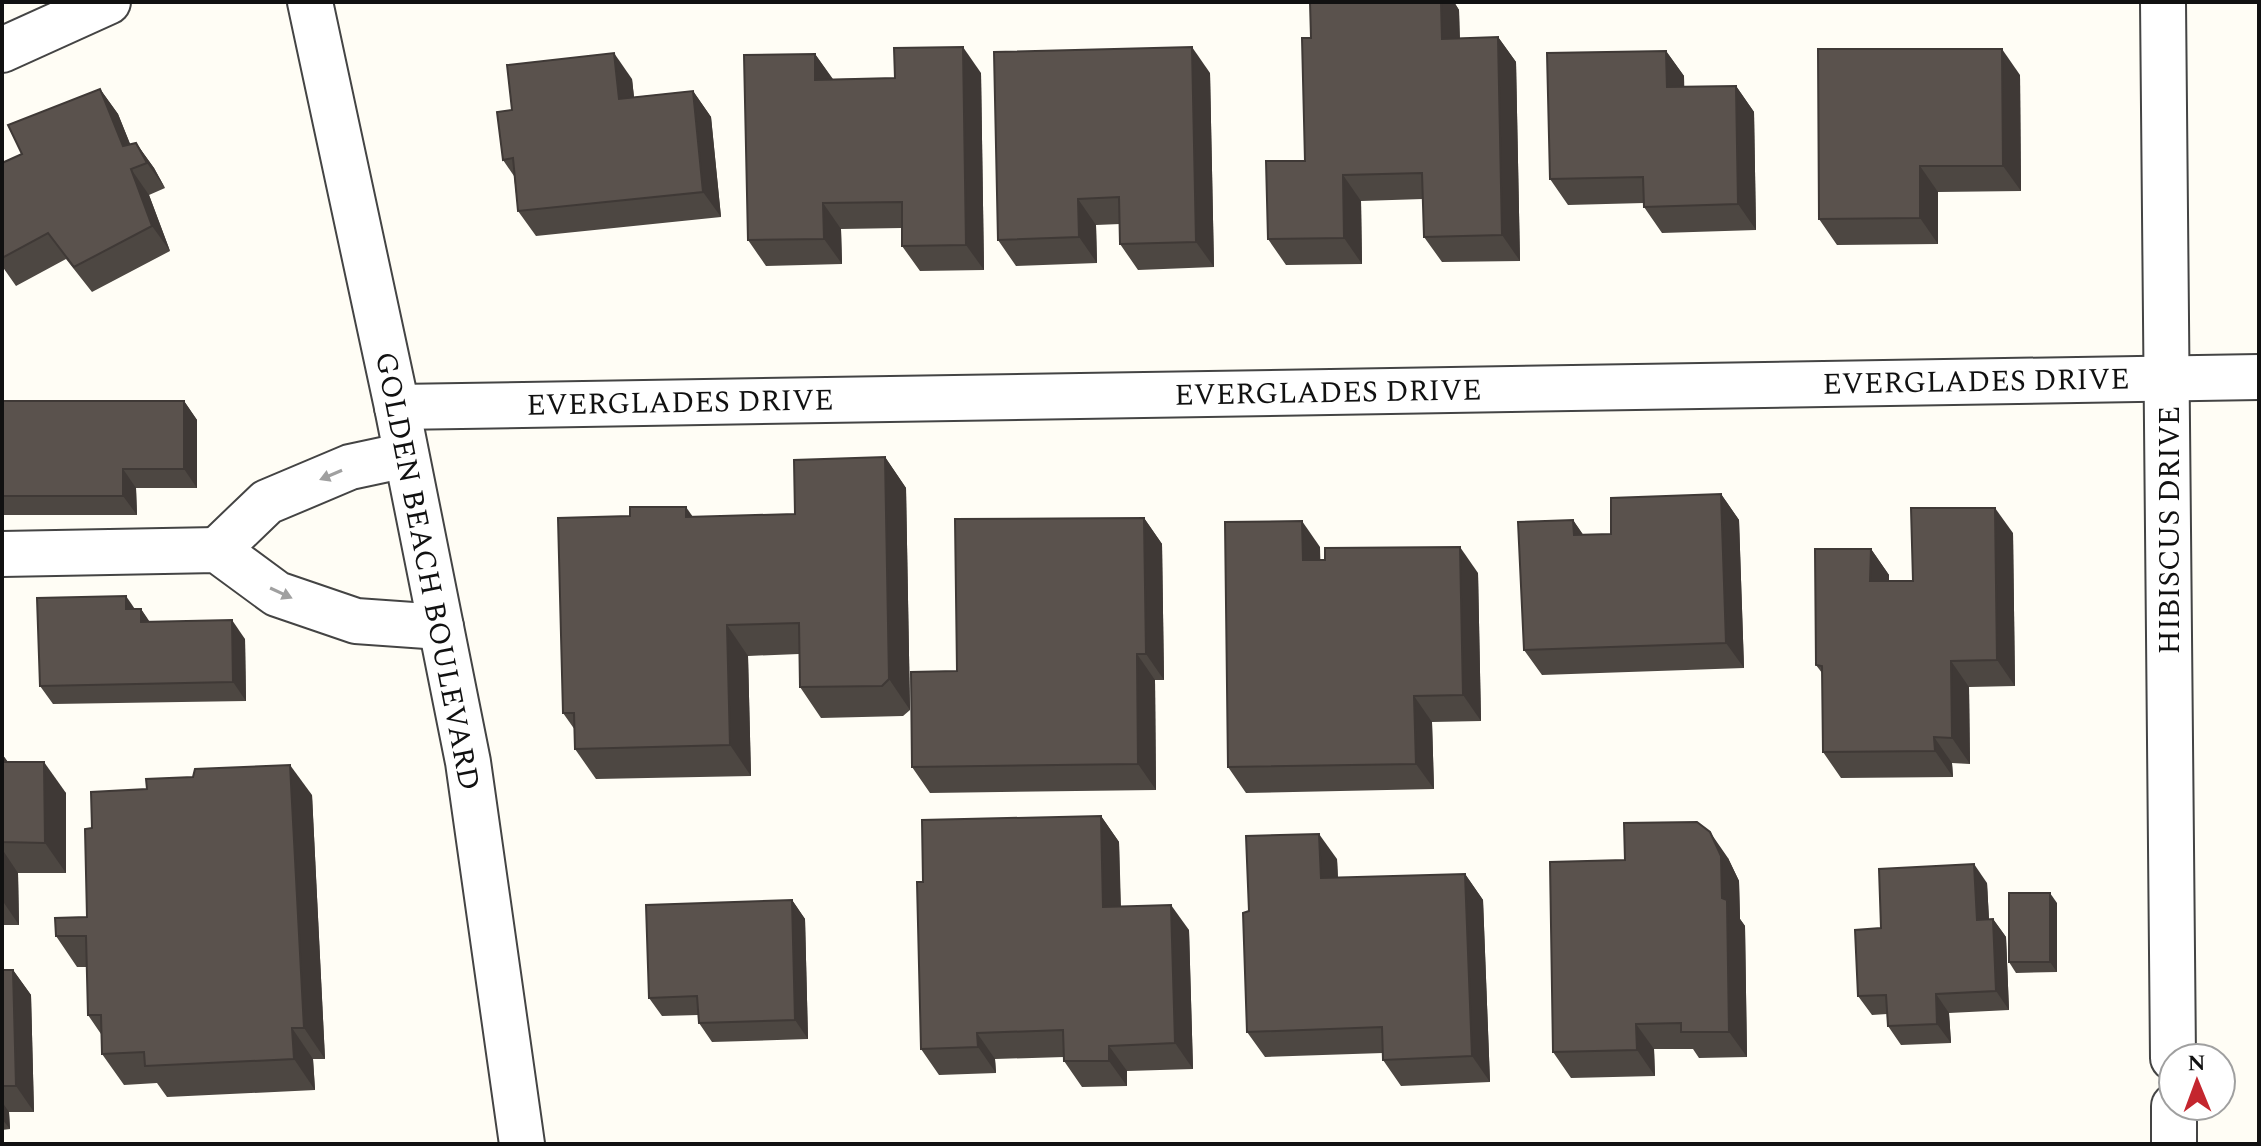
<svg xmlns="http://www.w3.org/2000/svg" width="2261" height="1146" viewBox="0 0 2261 1146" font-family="Spectral,serif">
  <rect width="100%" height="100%" fill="#fffdf5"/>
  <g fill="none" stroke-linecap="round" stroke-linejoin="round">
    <defs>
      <g id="minor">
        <path d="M 310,2 L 397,407 L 468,762 L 522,1144"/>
        <path d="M 2163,2 L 2173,1058"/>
        <path d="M 2,50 L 108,2"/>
        <path d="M 397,407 L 2259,377"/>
        <path d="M 217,550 L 267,502 L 350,467 L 406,455"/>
        <path d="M 2,554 L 217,550 L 277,594 L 356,621 L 441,627"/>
        <path d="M 2174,1106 L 2174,1144"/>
      </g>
    </defs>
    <use href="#minor" stroke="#444" stroke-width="48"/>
    <use href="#minor" stroke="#fff" stroke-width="44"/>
  </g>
  <g fill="#4d4742">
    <path d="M 1310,2 L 1454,2 L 1459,10 L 1460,38 L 1498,37 L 1516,62 L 1520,261 L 1442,262 L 1424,237 L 1423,199 L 1361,201 L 1362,264 L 1286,265 L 1268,239 L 1305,161 L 1311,38 Z"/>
    <path d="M 1666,51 L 1684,76 L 1684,87 L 1736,86 L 1754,112 L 1756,230 L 1662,233 L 1644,207 L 1644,203 L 1568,205 L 1550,179 Z"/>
    <path d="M 815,54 L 833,79 L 895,78 L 981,73 L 984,270 L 920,271 L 902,246 L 902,228 L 841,229 L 842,264 L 766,266 L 748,240 Z"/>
    <path d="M 1210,73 L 1214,267 L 1138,270 L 1120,244 L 1120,224 L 1096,225 L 1097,263 L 1016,266 L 998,240 Z"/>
    <path d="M 2020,75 L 2021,191 L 1938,192 L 1938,244 L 1837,245 L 1819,219 Z"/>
    <path d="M 632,79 L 634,97 L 693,91 L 711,117 L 721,217 L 536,236 L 518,211 L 514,176 L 503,160 L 512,110 Z"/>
    <path d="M 100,89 L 118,114 L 130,144 L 136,143 L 154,168 L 165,188 L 149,195 L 170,251 L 92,292 L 66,259 L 16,286 L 2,266 L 2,163 L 22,154 Z"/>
    <path d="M 2,401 L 184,401 L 197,420 L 197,488 L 136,488 L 137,515 L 2,515 Z"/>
    <path d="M 885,457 L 906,488 L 910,710 L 903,716 L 821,718 L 800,687 L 799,654 L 748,656 L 751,776 L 596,779 L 575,749 L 575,730 L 563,713 L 693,517 L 795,514 Z"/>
    <path d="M 1721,494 L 1739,520 L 1744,668 L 1542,675 L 1524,650 L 1573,520 L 1583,535 L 1611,534 Z"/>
    <path d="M 1144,518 L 1162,544 L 1164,680 L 1155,680 L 1156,790 L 930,793 L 912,767 L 957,671 Z"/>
    <path d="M 2013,533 L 2015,686 L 1969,687 L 1970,764 L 1952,763 L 1953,777 L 1841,778 L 1823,752 L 1822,673 L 1816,665 L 1871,549 L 1889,575 L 1889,581 L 1913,581 Z"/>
    <path d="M 1320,547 L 1320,560 L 1478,573 L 1481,721 L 1432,722 L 1434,789 L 1246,793 L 1228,767 Z"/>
    <path d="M 135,609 L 141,609 L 149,622 L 245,639 L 246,701 L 53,704 L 40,686 Z"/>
    <path d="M 2,754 L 8,762 L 66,793 L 66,873 L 18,873 L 19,925 L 2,925 Z"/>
    <path d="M 147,789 L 312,795 L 325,1059 L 313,1059 L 315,1090 L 167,1097 L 157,1083 L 124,1085 L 102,1054 L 101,1034 L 88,1015 L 87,967 L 77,967 L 56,936 L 87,917 L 92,828 Z"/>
    <path d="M 1101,816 L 1119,842 L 1121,906 L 1189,930 L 1193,1069 L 1127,1071 L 1127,1086 L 1082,1087 L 1064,1061 L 1064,1057 L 995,1059 L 996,1073 L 939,1075 L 921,1049 L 923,882 Z"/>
    <path d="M 1728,858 L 1739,881 L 1740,919 L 1745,926 L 1747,1057 L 1699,1058 L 1693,1049 L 1654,1049 L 1655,1076 L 1571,1078 L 1553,1052 Z"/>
    <path d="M 1337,859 L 1338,878 L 1465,874 L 1483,900 L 1490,1082 L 1401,1086 L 1383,1060 L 1383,1053 L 1265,1057 L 1247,1032 L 1249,911 Z"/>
    <path d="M 1987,883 L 1989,919 L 1993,919 L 2006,937 L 2009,1010 L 1949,1013 L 1951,1043 L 1901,1045 L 1888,1026 L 1887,1014 L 1872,1015 L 1858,996 L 1881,928 Z"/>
    <path d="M 792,900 L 805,919 L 808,1039 L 712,1042 L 699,1023 L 698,1015 L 662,1016 L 649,998 Z"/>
    <path d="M 2057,903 L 2057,972 L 2016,973 L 2009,962 Z"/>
    <path d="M 2,970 L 13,970 L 31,995 L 34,1112 L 9,1112 L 10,1129 L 2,1130 Z"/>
  </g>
  <g fill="#3f3936">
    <path d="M 1441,2 L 1454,2 L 1459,10 L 1460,64 L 1442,39 Z"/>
    <path d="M 1498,37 L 1516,62 L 1520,261 L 1502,235 Z"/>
    <path d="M 963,47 L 981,73 L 984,270 L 966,245 Z"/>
    <path d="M 1192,47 L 1210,73 L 1214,267 L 1196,242 Z"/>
    <path d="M 2002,49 L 2020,75 L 2021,191 L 2003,166 Z"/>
    <path d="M 1666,51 L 1684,76 L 1685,113 L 1667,87 Z"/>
    <path d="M 614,53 L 632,79 L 637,125 L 619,99 Z"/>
    <path d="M 815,54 L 833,80 L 815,80 Z"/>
    <path d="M 1736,86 L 1754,112 L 1756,230 L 1738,204 Z"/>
    <path d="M 100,89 L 118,114 L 139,166 L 123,146 Z"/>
    <path d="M 693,91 L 711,117 L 721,217 L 703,192 Z"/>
    <path d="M 136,143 L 154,168 L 165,188 L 147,163 Z"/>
    <path d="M 1920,166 L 1938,192 L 1938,244 L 1920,218 Z"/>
    <path d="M 131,169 L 149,195 L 170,251 L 152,226 Z"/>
    <path d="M 1343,175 L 1361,201 L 1362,264 L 1344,238 Z"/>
    <path d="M 1078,199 L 1096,225 L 1097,263 L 1079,237 Z"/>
    <path d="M 823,203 L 841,229 L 842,264 L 824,239 Z"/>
    <path d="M 184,401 L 197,420 L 197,488 L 184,469 Z"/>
    <path d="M 885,457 L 906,488 L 910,710 L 889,679 Z"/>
    <path d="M 123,469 L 136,488 L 137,515 L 123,496 Z"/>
    <path d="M 1721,494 L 1739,520 L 1744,668 L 1726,643 Z"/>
    <path d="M 686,507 L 707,537 L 686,517 Z"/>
    <path d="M 1995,508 L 2013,533 L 2015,686 L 1997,660 Z"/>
    <path d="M 1144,518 L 1162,544 L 1164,680 L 1146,654 Z"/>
    <path d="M 1573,520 L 1591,546 L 1574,535 Z"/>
    <path d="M 1302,521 L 1320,547 L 1321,586 L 1303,560 Z"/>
    <path d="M 1460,547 L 1478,573 L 1481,721 L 1463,695 Z"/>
    <path d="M 1871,549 L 1889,575 L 1888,607 L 1870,581 Z"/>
    <path d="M 126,596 L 139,615 L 126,609 Z"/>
    <path d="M 141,609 L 154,628 L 141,622 Z"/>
    <path d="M 232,620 L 245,639 L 246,701 L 233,682 Z"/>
    <path d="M 727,625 L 748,656 L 751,776 L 730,745 Z"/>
    <path d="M 1137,654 L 1155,680 L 1156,790 L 1138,764 Z"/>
    <path d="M 1951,661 L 1969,687 L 1970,764 L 1952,738 Z"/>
    <path d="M 1414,696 L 1432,722 L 1434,789 L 1416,764 Z"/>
    <path d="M 1934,737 L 1952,763 L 1953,777 L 1935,751 Z"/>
    <path d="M 2,754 L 19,778 L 2,768 Z"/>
    <path d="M 44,762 L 66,793 L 66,873 L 45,843 Z"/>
    <path d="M 290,765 L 312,795 L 325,1059 L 304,1028 Z"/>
    <path d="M 1101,816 L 1119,842 L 1121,933 L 1103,907 Z"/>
    <path d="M 1710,832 L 1728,858 L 1739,881 L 1740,919 L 1745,926 L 1747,1057 L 1729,1032 L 1722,898 Z"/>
    <path d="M 1319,834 L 1337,859 L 1339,904 L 1321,878 Z"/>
    <path d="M 2,849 L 18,873 L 19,925 L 2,900 Z"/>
    <path d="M 1974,864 L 1987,883 L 1990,939 L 1977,920 Z"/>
    <path d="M 1465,874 L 1483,900 L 1490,1082 L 1472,1056 Z"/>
    <path d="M 2050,893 L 2057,903 L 2057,972 L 2050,962 Z"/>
    <path d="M 792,900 L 805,919 L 808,1039 L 795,1020 Z"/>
    <path d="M 1171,905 L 1189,930 L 1193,1069 L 1175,1043 Z"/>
    <path d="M 1993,919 L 2006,937 L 2009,1010 L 1996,991 Z"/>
    <path d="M 13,970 L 31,995 L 34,1112 L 16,1086 Z"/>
    <path d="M 1936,994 L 1949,1013 L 1951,1043 L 1937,1024 Z"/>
    <path d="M 1636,1024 L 1654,1049 L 1655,1076 L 1637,1050 Z"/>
    <path d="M 292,1028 L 313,1059 L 315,1090 L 294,1059 Z"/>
    <path d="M 977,1033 L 995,1059 L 996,1073 L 978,1047 Z"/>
    <path d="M 1109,1046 L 1127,1071 L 1127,1086 L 1109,1061 Z"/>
    <path d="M 2,1102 L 9,1112 L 10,1129 L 2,1119 Z"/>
  </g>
  <g fill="#5a524d" stroke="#3f3936" stroke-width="2">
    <path d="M 1310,2 L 1441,2 L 1442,39 L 1498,37 L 1502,235 L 1424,237 L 1422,173 L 1343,175 L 1344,238 L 1268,239 L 1266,161 L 1305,161 L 1302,38 L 1311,38 Z"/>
    <path d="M 963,47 L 966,245 L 902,246 L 902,202 L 823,203 L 824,239 L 748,240 L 744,55 L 815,54 L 815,80 L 895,78 L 894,48 Z"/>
    <path d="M 1192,47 L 1196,242 L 1120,244 L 1119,197 L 1078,199 L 1079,237 L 998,240 L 994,52 Z"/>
    <path d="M 1818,49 L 2002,49 L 2003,166 L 1920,166 L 1920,218 L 1819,219 Z"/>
    <path d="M 1666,51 L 1667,87 L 1736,86 L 1738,204 L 1644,207 L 1643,177 L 1550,179 L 1547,53 Z"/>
    <path d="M 614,53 L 619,99 L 693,91 L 703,192 L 518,211 L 513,158 L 503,160 L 497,112 L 512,110 L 507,65 Z"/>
    <path d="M 100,89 L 123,146 L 136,143 L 147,163 L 131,169 L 152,226 L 74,267 L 48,233 L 2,258 L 2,163 L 22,154 L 8,125 Z"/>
    <path d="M 2,401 L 184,401 L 184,469 L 123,469 L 123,496 L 2,496 Z"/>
    <path d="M 885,457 L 889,679 L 882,686 L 800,687 L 799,623 L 727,625 L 730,745 L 575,749 L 574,713 L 563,713 L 558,518 L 630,516 L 630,507 L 686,507 L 686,517 L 795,514 L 794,460 Z"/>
    <path d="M 1721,494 L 1726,643 L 1524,650 L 1518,522 L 1573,520 L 1574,535 L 1611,534 L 1611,498 Z"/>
    <path d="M 1911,508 L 1995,508 L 1997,660 L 1951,661 L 1952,738 L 1934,737 L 1935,751 L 1823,752 L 1822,666 L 1816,665 L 1815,549 L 1871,549 L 1870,581 L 1913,581 Z"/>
    <path d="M 1144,518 L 1146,654 L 1137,654 L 1138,764 L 912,767 L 911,672 L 957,671 L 955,519 Z"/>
    <path d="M 1302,521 L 1303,560 L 1325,560 L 1325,548 L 1460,547 L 1463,695 L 1414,696 L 1416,764 L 1228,767 L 1225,522 Z"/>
    <path d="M 126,596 L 126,609 L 141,609 L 141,622 L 232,620 L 233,682 L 40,686 L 37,598 Z"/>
    <path d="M 2,762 L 44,762 L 45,843 L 2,842 Z"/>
    <path d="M 290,765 L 304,1028 L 292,1028 L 294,1059 L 145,1066 L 144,1052 L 102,1054 L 101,1015 L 88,1015 L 86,936 L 56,936 L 55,918 L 87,917 L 85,829 L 92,828 L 91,792 L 147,789 L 146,779 L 193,777 L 195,769 Z"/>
    <path d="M 1101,816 L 1103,907 L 1171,905 L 1175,1043 L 1109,1046 L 1109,1061 L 1064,1061 L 1063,1030 L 977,1033 L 978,1047 L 921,1049 L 917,882 L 923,882 L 922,820 Z"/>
    <path d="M 1697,822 L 1710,832 L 1721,856 L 1722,898 L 1727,900 L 1729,1032 L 1681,1032 L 1681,1023 L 1636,1024 L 1637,1050 L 1553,1052 L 1550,862 L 1625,860 L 1624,823 Z"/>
    <path d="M 1319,834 L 1321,878 L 1465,874 L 1472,1056 L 1383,1060 L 1382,1027 L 1247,1032 L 1243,913 L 1249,911 L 1246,836 Z"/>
    <path d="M 1974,864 L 1977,920 L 1993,919 L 1996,991 L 1936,994 L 1937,1024 L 1888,1026 L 1886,995 L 1858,996 L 1855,930 L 1881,928 L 1879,869 Z"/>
    <rect x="2009" y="893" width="41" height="69"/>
    <path d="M 792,900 L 795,1020 L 699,1023 L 697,996 L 649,998 L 646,905 Z"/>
    <path d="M 2,970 L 13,970 L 16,1086 L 2,1086 Z"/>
  </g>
  <defs><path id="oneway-solid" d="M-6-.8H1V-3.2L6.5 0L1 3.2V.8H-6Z" transform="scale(2)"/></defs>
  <g fill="#a0a0a0">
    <use href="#oneway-solid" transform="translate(331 475) rotate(157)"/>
    <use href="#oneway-solid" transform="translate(281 593) rotate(25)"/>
  </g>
  <g text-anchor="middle" stroke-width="8" stroke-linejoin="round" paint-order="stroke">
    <g font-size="30" fill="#111" stroke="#fff">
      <text transform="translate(1976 381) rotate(-1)" y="10">EVERGLADES DRIVE</text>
      <text transform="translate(1328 392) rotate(-1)" y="10">EVERGLADES DRIVE</text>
      <text transform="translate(680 402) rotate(-1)" y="10">EVERGLADES DRIVE</text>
      <text transform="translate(2169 530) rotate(-90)" y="10">HIBISCUS DRIVE</text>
      <text transform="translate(428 571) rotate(79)" y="10">GOLDEN BEACH BOULEVARD</text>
    </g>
  </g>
  <rect width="2261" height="1146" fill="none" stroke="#111111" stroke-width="8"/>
  <g transform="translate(2197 1082) rotate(359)"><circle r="38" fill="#ffffff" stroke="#a0a0a0" stroke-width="2"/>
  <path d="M0-6L14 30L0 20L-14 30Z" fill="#c4262e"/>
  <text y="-12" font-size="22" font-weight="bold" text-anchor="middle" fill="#111111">N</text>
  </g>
</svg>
